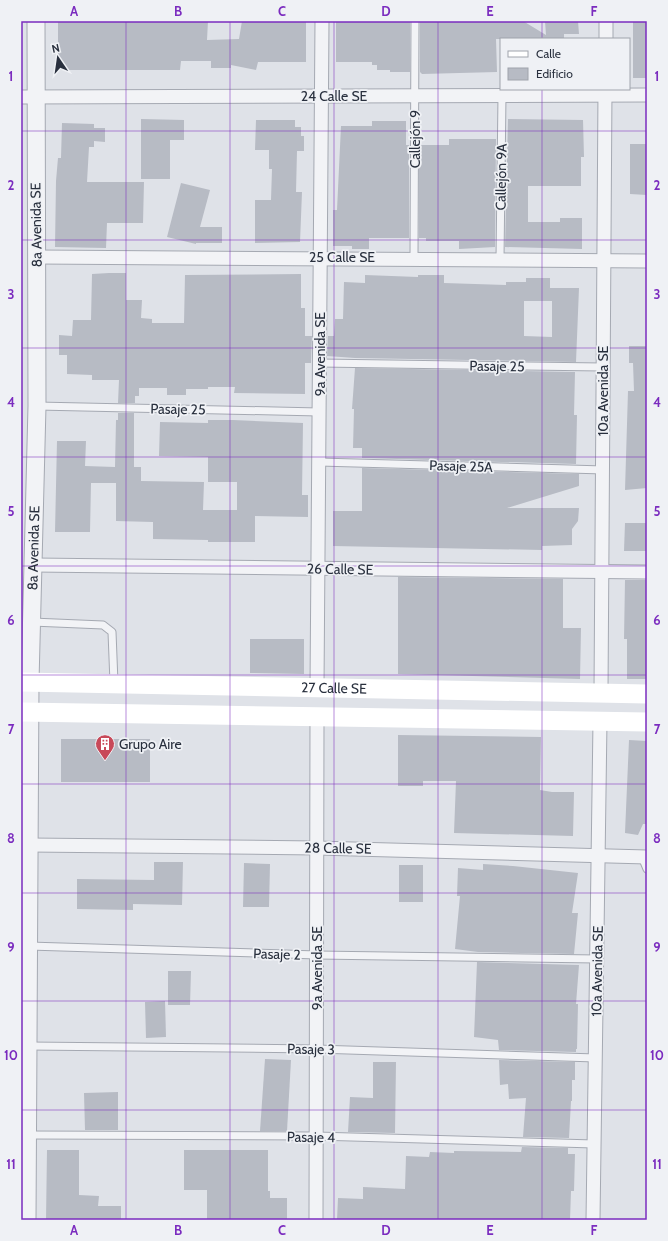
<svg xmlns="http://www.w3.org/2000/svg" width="668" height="1241" viewBox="0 0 668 1241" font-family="Cabin,sans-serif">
  <rect width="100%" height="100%" fill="#dfe2e8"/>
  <g fill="#b7bbc4" fill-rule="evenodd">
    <path d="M 58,21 L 208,21 L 207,40 L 239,39 L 242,21 L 306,21 L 306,62 L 258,62 L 256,70 L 231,65 L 231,68 L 211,68 L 211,61 L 181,61 L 180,70 L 58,70 Z"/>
    <path d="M 336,21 L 410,21 L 410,72 L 390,72 L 390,70 L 377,70 L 377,65 L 372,65 L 372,62 L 336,62 Z"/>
    <path d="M 420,21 L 523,21 L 546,35 L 545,21 L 578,21 L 579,34 L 564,34 L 564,39 L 496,39 L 497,72 L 422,74 L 420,72 Z"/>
    <rect x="633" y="21" width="14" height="57"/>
    <path d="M 141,119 L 184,120 L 184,140 L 170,140 L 170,179 L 141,179 Z"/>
    <path d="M 508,119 L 583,120 L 584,157 L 581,157 L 581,186 L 528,186 L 528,222 L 560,222 L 560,218 L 582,218 L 582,249 L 505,247 Z"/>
    <path d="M 256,120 L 295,120 L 295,127 L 301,127 L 301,136 L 304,136 L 304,151 L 297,151 L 296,192 L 302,192 L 300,242 L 255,243 L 255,200 L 271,200 L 272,169 L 269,169 L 269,150 L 255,150 Z"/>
    <path d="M 372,121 L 406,121 L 406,145 L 409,145 L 409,238 L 369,238 L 369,249 L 352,249 L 352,246 L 333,246 L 333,210 L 337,210 L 341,126 L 372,126 Z"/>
    <path d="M 62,123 L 94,124 L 94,128 L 105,128 L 105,142 L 94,141 L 94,147 L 89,147 L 87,182 L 144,182 L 143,223 L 107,223 L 106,248 L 55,247 L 56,181 L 58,158 L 61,158 Z"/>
    <path d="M 449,139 L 496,139 L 495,247 L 459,249 L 459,241 L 426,241 L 426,238 L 419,238 L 419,145 L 449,145 Z"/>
    <path d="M 630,144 L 647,144 L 647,195 L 630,194 Z"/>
    <path d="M 181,183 L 210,190 L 200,227 L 222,227 L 222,243 L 196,243 L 196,244 L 167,237 Z"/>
    <path d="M 109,273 L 126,273 L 126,300 L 142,300 L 141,318 L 152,319 L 152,323 L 184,323 L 185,275 L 301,274 L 301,308 L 305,308 L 305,336 L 312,336 L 311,363 L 305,363 L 305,394 L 234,393 L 235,387 L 208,387 L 208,389 L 186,389 L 186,395 L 167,395 L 167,388 L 139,388 L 139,396 L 135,396 L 135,403 L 118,403 L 119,380 L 92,380 L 92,375 L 67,374 L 67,355 L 59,355 L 59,335 L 72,336 L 73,320 L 91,320 L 92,274 Z"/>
    <path d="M 365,275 L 418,277 L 418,275 L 444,275 L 444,283 L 506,285 L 506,282 L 526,282 L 526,278 L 550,278 L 550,288 L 579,288 L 576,362 L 355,358 L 327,356 L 328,336 L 334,336 L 335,319 L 343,319 L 344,282 L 365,283 ZM 524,301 L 552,301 L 552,337 L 524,336 Z"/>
    <path d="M 629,346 L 647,346 L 647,488 L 625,490 L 628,391 L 634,391 L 633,363 L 629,363 Z"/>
    <path d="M 355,368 L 575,372 L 574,415 L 577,415 L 576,464 L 362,458 L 362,448 L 353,448 L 354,409 L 352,409 Z"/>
    <path d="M 118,413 L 134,413 L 134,467 L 141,467 L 141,481 L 204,482 L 203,510 L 237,510 L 237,482 L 208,482 L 208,457 L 159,456 L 160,422 L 208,423 L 208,420 L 233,420 L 303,423 L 302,495 L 308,495 L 308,517 L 255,516 L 255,542 L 208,542 L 208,540 L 153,539 L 153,522 L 116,521 L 116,483 L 91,483 L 90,532 L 55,532 L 57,441 L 86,441 L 85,466 L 115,467 L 116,420 L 118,420 Z"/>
    <path d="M 362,468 L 579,474 L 579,486 L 507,508 L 579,508 L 578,521 L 572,529 L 572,545 L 542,546 L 542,550 L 333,546 L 333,511 L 362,511 Z"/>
    <path d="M 625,523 L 647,523 L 647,551 L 624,551 Z"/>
    <path d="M 398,577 L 563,579 L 563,628 L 581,628 L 580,679 L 398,674 Z"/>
    <path d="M 625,580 L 647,580 L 647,679 L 627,679 L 627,639 L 624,639 Z"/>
    <path d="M 250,639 L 304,639 L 304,674 L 250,673 Z"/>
    <path d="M 398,735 L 541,737 L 540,790 L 552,792 L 574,792 L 573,836 L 454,833 L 456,781 L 423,781 L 423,786 L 398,786 Z"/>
    <rect x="61" y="739" width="89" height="43"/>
    <path d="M 629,740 L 647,741 L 647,824 L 643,824 L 638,835 L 625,833 Z"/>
    <path d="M 154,862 L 183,862 L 182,905 L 133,904 L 133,910 L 77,909 L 77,879 L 154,880 Z"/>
    <path d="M 244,863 L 270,864 L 269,907 L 243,907 Z"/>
    <path d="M 483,864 L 513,866 L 578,873 L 572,913 L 578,913 L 574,954 L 478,952 L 455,949 L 460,896 L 457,896 L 458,868 L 483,870 Z"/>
    <rect x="399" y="865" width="24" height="37"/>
    <path d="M 477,962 L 579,965 L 576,1004 L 578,1004 L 577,1049 L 576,1049 L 576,1052 L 499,1050 L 498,1040 L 474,1037 Z"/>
    <path d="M 168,971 L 191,971 L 190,1005 L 168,1005 Z"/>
    <path d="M 165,1001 L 166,1037 L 146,1038 L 145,1002 Z"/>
    <path d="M 265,1059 L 291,1060 L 287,1131 L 260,1131 Z"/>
    <path d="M 499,1060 L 575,1062 L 575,1080 L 572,1080 L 572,1101 L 571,1101 L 569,1138 L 523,1137 L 526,1098 L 509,1099 L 508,1084 L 500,1085 Z"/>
    <path d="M 373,1062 L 396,1062 L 395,1133 L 348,1132 L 350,1097 L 373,1098 Z"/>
    <path d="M 118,1092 L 118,1130 L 85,1130 L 84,1093 Z"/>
    <path d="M 522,1147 L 568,1148 L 568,1154 L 575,1154 L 574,1191 L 571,1191 L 570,1220 L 337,1220 L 338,1198 L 363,1199 L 363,1187 L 405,1189 L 406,1156 L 429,1157 L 430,1152 L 454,1153 L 454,1151 L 521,1152 Z"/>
    <path d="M 47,1150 L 79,1150 L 79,1195 L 99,1196 L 98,1206 L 121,1206 L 121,1220 L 46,1220 Z"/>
    <path d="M 184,1150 L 268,1150 L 268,1191 L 270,1191 L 270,1198 L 287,1198 L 287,1220 L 207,1220 L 207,1190 L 184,1190 Z"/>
  </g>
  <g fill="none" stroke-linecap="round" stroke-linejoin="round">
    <defs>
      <g id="service">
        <path d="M 414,258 L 415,21"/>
        <path d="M 500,259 L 502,95"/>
        <path d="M 320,363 L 602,367"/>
        <path d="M 37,406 L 319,412"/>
        <path d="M 319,462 L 604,470"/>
        <path d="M 32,622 L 103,625 L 112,632 L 114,683"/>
        <path d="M 642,857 L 647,869"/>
        <path d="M 29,946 L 317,955 L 597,959"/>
        <path d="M 28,1046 L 317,1049 L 596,1058"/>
        <path d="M 28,1135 L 316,1136 L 594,1144"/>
      </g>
      <g id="minor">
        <path d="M 606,39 L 606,21"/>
        <path d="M 21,97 L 647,95"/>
        <path d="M 37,257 L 647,261"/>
        <path d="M 34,565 L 647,572"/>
        <path d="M 317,687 L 322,21"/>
        <path d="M 601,693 L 605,89"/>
        <path d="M 29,845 L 317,848 L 647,857"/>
        <path d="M 316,1220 L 317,717"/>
        <path d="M 593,1220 L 600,721"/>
      </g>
      <g id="tertiary">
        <path id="s1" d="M 27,1220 L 30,682 L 37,406 L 36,21"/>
      </g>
    </defs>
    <use href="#service" stroke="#a5a9b2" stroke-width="9"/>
    <use href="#minor" stroke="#a5a9b2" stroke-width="15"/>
    <use href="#tertiary" stroke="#a5a9b2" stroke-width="19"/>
    <use href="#service" stroke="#f2f3f6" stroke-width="7"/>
    <use href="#minor" stroke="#f2f3f6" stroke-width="13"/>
    <use href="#tertiary" stroke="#f2f3f6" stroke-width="17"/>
    <g stroke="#fff" stroke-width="19">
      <path id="s2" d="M 21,682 L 647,694"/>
      <path d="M 21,712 L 647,722"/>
    </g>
  </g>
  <path fill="none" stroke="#7b2cbf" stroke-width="1" stroke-opacity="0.55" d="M 126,21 L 126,1220M 230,21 L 230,1220M 334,21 L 334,1220M 438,21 L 438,1220M 542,21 L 542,39M 542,89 L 542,1220M 21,131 L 647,131M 21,240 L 647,240M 21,348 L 647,348M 21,457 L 647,457M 21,566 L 647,566M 21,675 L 647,675M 21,784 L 647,784M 21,893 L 647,893M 21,1001 L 647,1001M 21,1110 L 647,1110"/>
  <defs>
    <symbol id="building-pin" viewBox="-11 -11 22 30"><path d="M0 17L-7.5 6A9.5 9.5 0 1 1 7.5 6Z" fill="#c84959" stroke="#eff1f5"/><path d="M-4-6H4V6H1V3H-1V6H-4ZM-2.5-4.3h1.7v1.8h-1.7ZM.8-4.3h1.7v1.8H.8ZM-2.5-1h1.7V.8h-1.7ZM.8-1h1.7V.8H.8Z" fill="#fff"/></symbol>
  </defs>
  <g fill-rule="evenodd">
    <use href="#building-pin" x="94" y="733" width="22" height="30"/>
  </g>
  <g text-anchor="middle" stroke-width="3.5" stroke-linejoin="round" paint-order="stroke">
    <g font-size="14" fill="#29303e" stroke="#eff1f5">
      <text x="334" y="101">24 Calle SE</text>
      <text transform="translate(415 139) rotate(-90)" y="5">Callejón 9</text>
      <text transform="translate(501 177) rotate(-89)" y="5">Callejón 9A</text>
      <text transform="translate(36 225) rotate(-91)" y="5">8a Avenida SE</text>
      <text x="342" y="262">25 Calle SE</text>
      <text transform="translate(320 354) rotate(-90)" y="5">9a Avenida SE</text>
      <text transform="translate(497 366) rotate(1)" y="5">Pasaje 25</text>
      <text transform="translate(603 391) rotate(-90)" y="5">10a Avenida SE</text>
      <text transform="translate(178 409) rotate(1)" y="5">Pasaje 25</text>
      <text transform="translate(461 466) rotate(2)" y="5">Pasaje 25A</text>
      <text dy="5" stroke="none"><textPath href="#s1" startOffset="672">8a Avenida SE</textPath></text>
      <text transform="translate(340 569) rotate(1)" y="5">26 Calle SE</text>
      <text dy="5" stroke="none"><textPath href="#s2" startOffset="313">27 Calle SE</textPath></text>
      <text transform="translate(338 848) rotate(1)" y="5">28 Calle SE</text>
      <text transform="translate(277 954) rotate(2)" y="5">Pasaje 2</text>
      <text transform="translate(317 968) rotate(-90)" y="5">9a Avenida SE</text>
      <text transform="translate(597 971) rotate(-89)" y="5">10a Avenida SE</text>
      <text transform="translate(311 1049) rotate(1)" y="5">Pasaje 3</text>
      <text transform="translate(311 1137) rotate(1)" y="5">Pasaje 4</text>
    </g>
    <g font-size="14" fill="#29303e" stroke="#eff1f5" text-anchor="start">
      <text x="119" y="749">Grupo Aire</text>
    </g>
  </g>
  <rect width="668" height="1241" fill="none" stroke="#eff1f5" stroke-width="44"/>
  <rect x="500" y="38" width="130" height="52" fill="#eff1f5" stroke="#a0a4ac"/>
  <rect x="508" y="51" width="20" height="6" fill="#ffffff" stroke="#a0a4ac"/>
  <text x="536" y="58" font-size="12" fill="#29303e">Calle</text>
  <rect x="508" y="68" width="20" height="12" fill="#b7bbc4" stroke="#a0a4ac"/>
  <text x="536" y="78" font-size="12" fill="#29303e">Edificio</text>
  <g transform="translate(58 58) rotate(347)" stroke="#eff1f5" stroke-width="3" paint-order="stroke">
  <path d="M0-3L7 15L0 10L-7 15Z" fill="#29303e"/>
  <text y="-6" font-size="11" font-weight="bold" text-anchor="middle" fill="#29303e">N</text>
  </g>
  <rect x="22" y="22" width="624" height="1197" fill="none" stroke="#7b2cbf" stroke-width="1.5"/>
  <g font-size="13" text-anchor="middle" font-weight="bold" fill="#7b2cbf">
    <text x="74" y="16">A</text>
    <text x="178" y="16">B</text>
    <text x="282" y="16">C</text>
    <text x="386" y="16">D</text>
    <text x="490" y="16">E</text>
    <text x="594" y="16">F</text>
    <text x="11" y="81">1</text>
    <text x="657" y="81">1</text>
    <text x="11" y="190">2</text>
    <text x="657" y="190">2</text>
    <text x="11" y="299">3</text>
    <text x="657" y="299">3</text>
    <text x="11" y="407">4</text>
    <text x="657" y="407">4</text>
    <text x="11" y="516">5</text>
    <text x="657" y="516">5</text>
    <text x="11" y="625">6</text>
    <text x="657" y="625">6</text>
    <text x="11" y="734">7</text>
    <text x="657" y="734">7</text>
    <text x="11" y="843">8</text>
    <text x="657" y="843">8</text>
    <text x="11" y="952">9</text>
    <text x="657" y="952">9</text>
    <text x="11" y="1060">10</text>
    <text x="657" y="1060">10</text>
    <text x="11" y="1169">11</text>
    <text x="657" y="1169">11</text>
    <text x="74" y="1235">A</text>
    <text x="178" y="1235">B</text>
    <text x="282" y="1235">C</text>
    <text x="386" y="1235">D</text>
    <text x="490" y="1235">E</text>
    <text x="594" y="1235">F</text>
  </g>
</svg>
